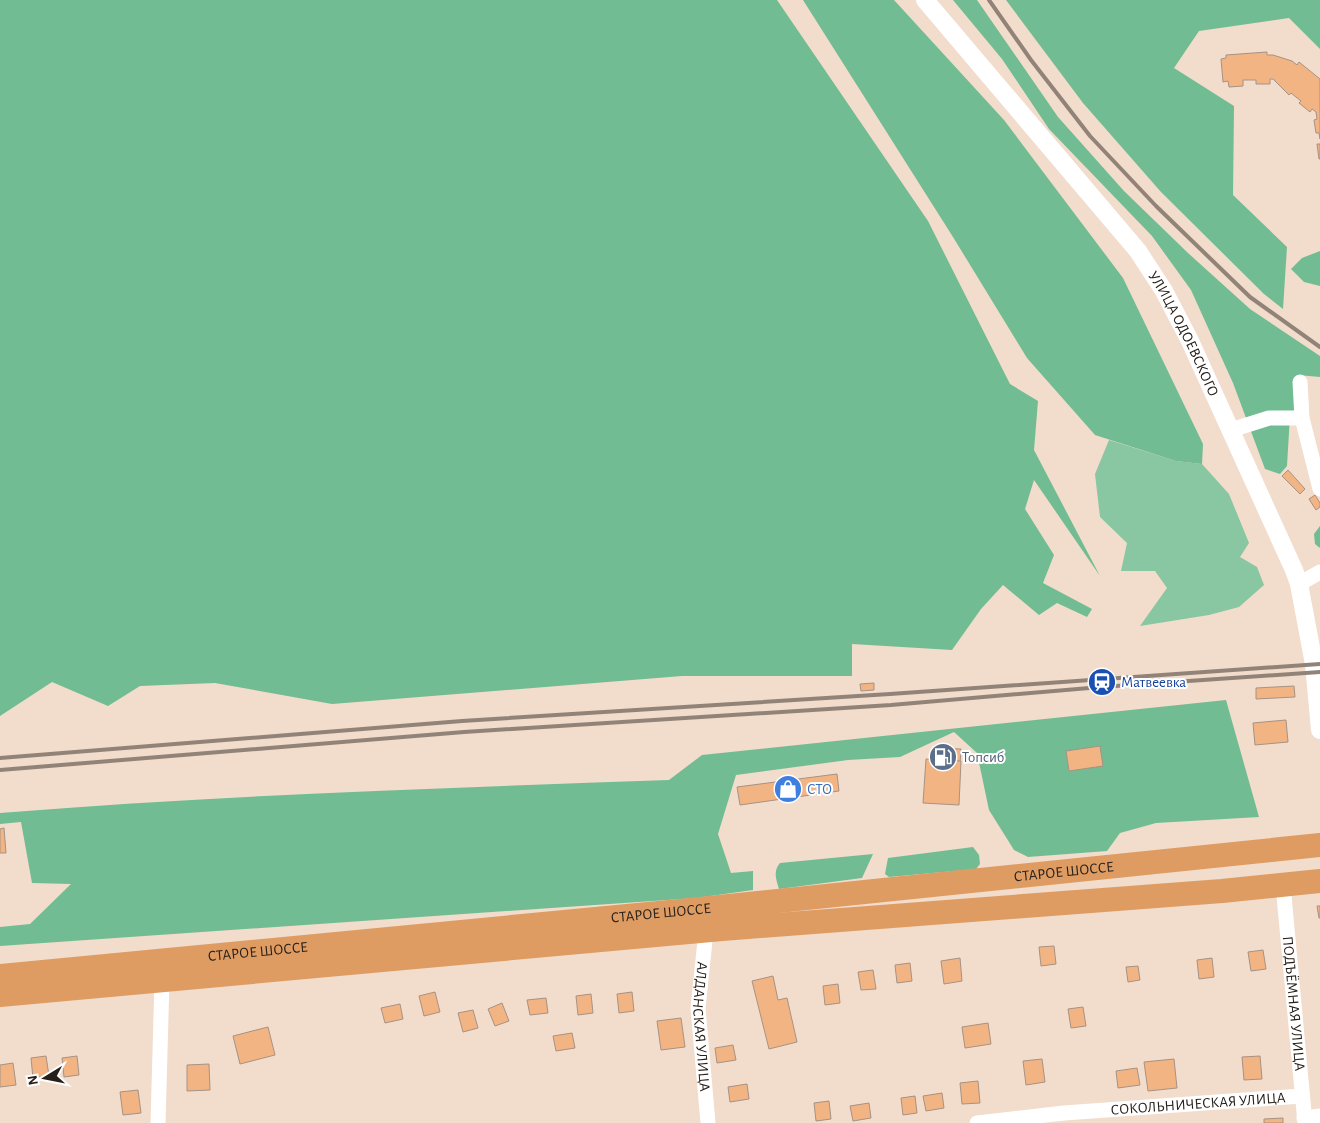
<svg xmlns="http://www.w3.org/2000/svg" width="1320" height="1123" viewBox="0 0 1320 1123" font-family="'Alegreya Sans',sans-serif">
  <rect width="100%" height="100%" fill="#f2dccc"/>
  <path fill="#88c7a2" d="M 1109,440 L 1176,461 L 1202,464 L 1229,494 L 1249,543 L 1240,557 L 1257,567 L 1264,585 L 1239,607 L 1209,615 L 1140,626 L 1167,588 L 1155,571 L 1121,571 L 1127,543 L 1100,517 L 1095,474 Z"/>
  <g fill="#71bc92">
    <path d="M 0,0 L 777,0 L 928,221 L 1010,384 L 1038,401 L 1034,450 L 1100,576 L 1034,480 L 1025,509 L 1054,555 L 1043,583 L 1092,609 L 1087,617 L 1057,603 L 1039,615 L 1003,585 L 981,609 L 952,650 L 852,644 L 852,676 L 682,676 L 332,704 L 215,683 L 140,686 L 108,706 L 52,682 L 0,716 Z"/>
    <path d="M 803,0 L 894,0 L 1004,120 L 1123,278 L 1203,444 L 1202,464 L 1176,461 L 1095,435 L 1027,358 L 953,237 Z"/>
    <path d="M 953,0 L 977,0 L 1058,117 L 1124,191 L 1188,253 L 1250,309 L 1320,356 L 1320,377 L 1298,375 L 1300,413 L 1290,415 L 1287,466 L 1280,474 L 1265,469 L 1233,383 L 1191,290 L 1152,236 L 1049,129 L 1002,59 Z"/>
    <path d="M 1006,0 L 1320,0 L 1320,49 L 1289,18 L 1199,31 L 1174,68 L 1234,106 L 1233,195 L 1287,247 L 1283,309 L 1264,294 L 1161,192 L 1083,103 Z"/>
    <path d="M 1320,251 L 1320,286 L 1304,282 L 1291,269 L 1302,258 Z"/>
    <path d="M 1320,526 L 1320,548 L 1315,544 L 1314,534 Z"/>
    <path d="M 1226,700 L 1259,817 L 1156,823 L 1120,833 L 1107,851 L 1028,857 L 1014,850 L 989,810 L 977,753 L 954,732 L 900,757 L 848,760 L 736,775 L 718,834 L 731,873 L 753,871 L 753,890 L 696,898 L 0,946 L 0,927 L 30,924 L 71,884 L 32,883 L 21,822 L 0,824 L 0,813 C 222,795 446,788 669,780 L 702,755 Z"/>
    <path d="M 973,847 L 979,855 L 980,864 L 976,869 L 889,877 L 885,874 L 888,858 Z"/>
    <path d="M 873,854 L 862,878 L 779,889 C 776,879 773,871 780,863 Z"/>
  </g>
  <g fill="#f3b483" stroke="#a69284">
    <path d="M 1267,52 L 1267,55 L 1273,55 L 1292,61 L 1297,65 L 1299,62 L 1320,79 L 1320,139 L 1319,133 L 1316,133 L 1314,120 L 1317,119 L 1316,112 L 1312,109 L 1310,112 L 1299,103 L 1301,101 L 1291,93 L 1289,95 L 1273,79 L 1270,79 L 1270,84 L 1256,84 L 1256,80 L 1243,80 L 1243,86 L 1229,87 L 1228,81 L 1223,82 L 1221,59 L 1226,58 L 1226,55 Z"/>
    <path d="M 1317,144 L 1320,144 L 1320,159 L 1319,159 Z"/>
    <path d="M 1288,470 L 1305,489 L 1300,494 L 1282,476 Z"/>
    <path d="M 1315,495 L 1320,503 L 1320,507 L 1316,510 L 1309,499 Z"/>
    <path d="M 874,683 L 874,690 L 861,691 L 860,684 Z"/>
    <path d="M 1294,686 L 1295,697 L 1256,699 L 1256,688 Z"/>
    <path d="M 1286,720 L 1288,742 L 1255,745 L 1253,723 Z"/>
    <path d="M 1100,746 L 1103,766 L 1069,771 L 1066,751 Z"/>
    <path d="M 933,748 L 961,749 L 960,765 L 933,764 Z"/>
    <path d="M 926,759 L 961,761 L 959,805 L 923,803 Z"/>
    <path d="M 837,774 L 839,791 L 740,805 L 737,787 Z"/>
    <path d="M 4,828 L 6,853 L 0,853 L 0,829 Z"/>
    <path d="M 1317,906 L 1320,906 L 1320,918 L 1319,918 Z"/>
    <path d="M 1054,946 L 1056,964 L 1041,966 L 1039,947 Z"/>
    <path d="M 1263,950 L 1266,969 L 1251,971 L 1248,952 Z"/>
    <path d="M 960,958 L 962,981 L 944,984 L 941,961 Z"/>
    <path d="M 1212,958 L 1214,977 L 1199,979 L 1197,960 Z"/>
    <path d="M 910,963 L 912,981 L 897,983 L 895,965 Z"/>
    <path d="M 1138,966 L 1140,980 L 1128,982 L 1126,967 Z"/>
    <path d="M 873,970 L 876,989 L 861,990 L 858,972 Z"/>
    <path d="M 773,976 L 778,1000 L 787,998 L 797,1042 L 769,1049 L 752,981 Z"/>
    <path d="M 838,984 L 840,1003 L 825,1005 L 823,986 Z"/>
    <path d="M 435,992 L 440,1012 L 424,1016 L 419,996 Z"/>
    <path d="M 632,992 L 634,1011 L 619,1013 L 617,994 Z"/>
    <path d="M 591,994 L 593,1013 L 578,1015 L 576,996 Z"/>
    <path d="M 546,998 L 548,1013 L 530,1015 L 527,1000 Z"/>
    <path d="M 502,1003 L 509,1021 L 495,1026 L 488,1009 Z"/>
    <path d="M 400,1004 L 403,1019 L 385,1023 L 381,1008 Z"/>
    <path d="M 1083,1007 L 1086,1026 L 1071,1028 L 1068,1009 Z"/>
    <path d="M 473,1010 L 478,1028 L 463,1032 L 458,1013 Z"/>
    <path d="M 681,1018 L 685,1047 L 661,1050 L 657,1021 Z"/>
    <path d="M 988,1023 L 991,1044 L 965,1048 L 962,1027 Z"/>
    <path d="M 268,1027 L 275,1055 L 240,1064 L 233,1036 Z"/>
    <path d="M 572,1033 L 575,1048 L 556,1051 L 553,1036 Z"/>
    <path d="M 733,1045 L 736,1060 L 717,1063 L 715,1048 Z"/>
    <path d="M 46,1056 L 49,1076 L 33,1078 L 31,1058 Z"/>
    <path d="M 77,1056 L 79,1075 L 64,1077 L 62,1058 Z"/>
    <path d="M 1260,1056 L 1262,1079 L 1244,1080 L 1242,1057 Z"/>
    <path d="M 1042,1059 L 1045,1082 L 1026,1085 L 1023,1061 Z"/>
    <path d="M 1174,1059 L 1177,1088 L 1148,1091 L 1144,1062 Z"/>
    <path d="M 13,1063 L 16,1085 L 0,1087 L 0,1065 Z"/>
    <path d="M 209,1064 L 210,1090 L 187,1091 L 187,1065 Z"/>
    <path d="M 1137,1068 L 1140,1085 L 1118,1088 L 1116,1071 Z"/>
    <path d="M 978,1081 L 980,1103 L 962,1104 L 960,1083 Z"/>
    <path d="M 747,1084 L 749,1099 L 730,1102 L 728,1087 Z"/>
    <path d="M 138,1090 L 141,1113 L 123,1115 L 120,1092 Z"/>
    <path d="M 942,1093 L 944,1108 L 926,1111 L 923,1096 Z"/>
    <path d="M 915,1096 L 917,1113 L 903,1115 L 901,1098 Z"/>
    <path d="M 829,1101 L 831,1119 L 816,1121 L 814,1103 Z"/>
    <path d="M 869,1103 L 871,1118 L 853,1121 L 850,1106 Z"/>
    <path d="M 1283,1118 L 1283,1123 L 1264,1123 L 1264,1119 Z"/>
  </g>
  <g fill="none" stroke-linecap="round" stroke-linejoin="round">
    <g stroke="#fff" stroke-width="15">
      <path d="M 1300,382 L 1302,418 L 1320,489"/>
      <path d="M 1231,430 L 1269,418 L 1302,418"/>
      <path d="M 1299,584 L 1320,572"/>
      <path id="s1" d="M 1283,885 L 1305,1123"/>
      <path id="s2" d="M 706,931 L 698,1008 L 708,1123"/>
      <path d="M 1304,1118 L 1320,1116"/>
      <path d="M 158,1123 L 162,981"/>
      <path id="s3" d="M 977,1123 L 1064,1113 L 1302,1096"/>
    </g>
    <path stroke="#fff" stroke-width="18" id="s4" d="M 925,0 L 1138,251 L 1164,291 L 1190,341 L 1294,570 L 1299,584 L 1314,664 L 1320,730"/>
    <g stroke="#de9c62" stroke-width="24">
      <path id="s5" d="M 0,976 L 690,910 L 1320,845"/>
      <path d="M 0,995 L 722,929 L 1222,891 L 1320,881"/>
    </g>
    <g stroke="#928378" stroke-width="4">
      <path d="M 989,0 L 1031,60 L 1090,136 L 1156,206 L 1250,297 L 1320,347"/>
      <path d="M 0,758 L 462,721 L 890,694 L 1320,664"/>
      <path d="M 0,770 L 464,732 L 891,705 L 1101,687 L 1320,672"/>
    </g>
  </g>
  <defs>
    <symbol id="station-disc" viewBox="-11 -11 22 22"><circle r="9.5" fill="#1a4fb4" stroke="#fff"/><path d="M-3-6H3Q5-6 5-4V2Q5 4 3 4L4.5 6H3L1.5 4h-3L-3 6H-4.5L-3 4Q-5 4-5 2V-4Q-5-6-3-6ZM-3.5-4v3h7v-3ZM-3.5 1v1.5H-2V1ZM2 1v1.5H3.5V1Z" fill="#fff"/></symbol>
    <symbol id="fuel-disc" viewBox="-11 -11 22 22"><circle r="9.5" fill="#5c6f8a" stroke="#fff"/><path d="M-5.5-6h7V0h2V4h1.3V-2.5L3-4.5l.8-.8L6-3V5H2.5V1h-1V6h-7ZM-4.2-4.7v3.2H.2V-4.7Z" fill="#fff"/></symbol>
    <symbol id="shop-disc" viewBox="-11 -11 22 22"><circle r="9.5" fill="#3f7fe0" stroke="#fff"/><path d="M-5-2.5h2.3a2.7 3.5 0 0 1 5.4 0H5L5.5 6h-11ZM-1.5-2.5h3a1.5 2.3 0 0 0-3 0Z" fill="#fff"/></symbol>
  </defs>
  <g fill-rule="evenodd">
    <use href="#station-disc" x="1086" y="666" width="32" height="32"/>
    <use href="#fuel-disc" x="927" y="741" width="32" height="32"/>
    <use href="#shop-disc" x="772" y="773" width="32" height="32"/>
  </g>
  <g text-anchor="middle" stroke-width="4" stroke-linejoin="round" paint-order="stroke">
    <g font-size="15" fill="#27201a" stroke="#fff">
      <text dy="5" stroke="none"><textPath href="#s4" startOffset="424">УЛИЦА ОДОЕВСКОГО</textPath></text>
      <text dy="5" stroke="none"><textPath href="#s5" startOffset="1069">СТАРОЕ ШОССЕ</textPath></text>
      <text dy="5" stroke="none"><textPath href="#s5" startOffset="664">СТАРОЕ ШОССЕ</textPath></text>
      <text dy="5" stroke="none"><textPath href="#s5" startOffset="259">СТАРОЕ ШОССЕ</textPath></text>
      <text dy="5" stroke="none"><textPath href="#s1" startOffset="119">ПОДЪЁМНАЯ УЛИЦА</textPath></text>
      <text dy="5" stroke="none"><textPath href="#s2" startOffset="96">АЛДАНСКАЯ УЛИЦА</textPath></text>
      <text dy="5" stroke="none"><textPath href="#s3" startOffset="222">СОКОЛЬНИЧЕСКАЯ УЛИЦА</textPath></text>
    </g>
    <g font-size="15" fill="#164399" stroke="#fff" text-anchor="start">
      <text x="1121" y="687">Матвеевка</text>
    </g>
    <g font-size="15" fill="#4e5e75" stroke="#fff" text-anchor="start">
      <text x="962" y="762">Топсиб</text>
    </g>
    <g font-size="15" fill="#366cbe" stroke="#fff" text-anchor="start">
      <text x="807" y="794">СТО</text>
    </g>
  </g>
  <g transform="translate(45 1078) rotate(260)" stroke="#ffffff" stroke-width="4" paint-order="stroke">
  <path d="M0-4L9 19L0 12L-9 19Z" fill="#27201a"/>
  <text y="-8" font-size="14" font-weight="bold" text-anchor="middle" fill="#27201a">N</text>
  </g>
</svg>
